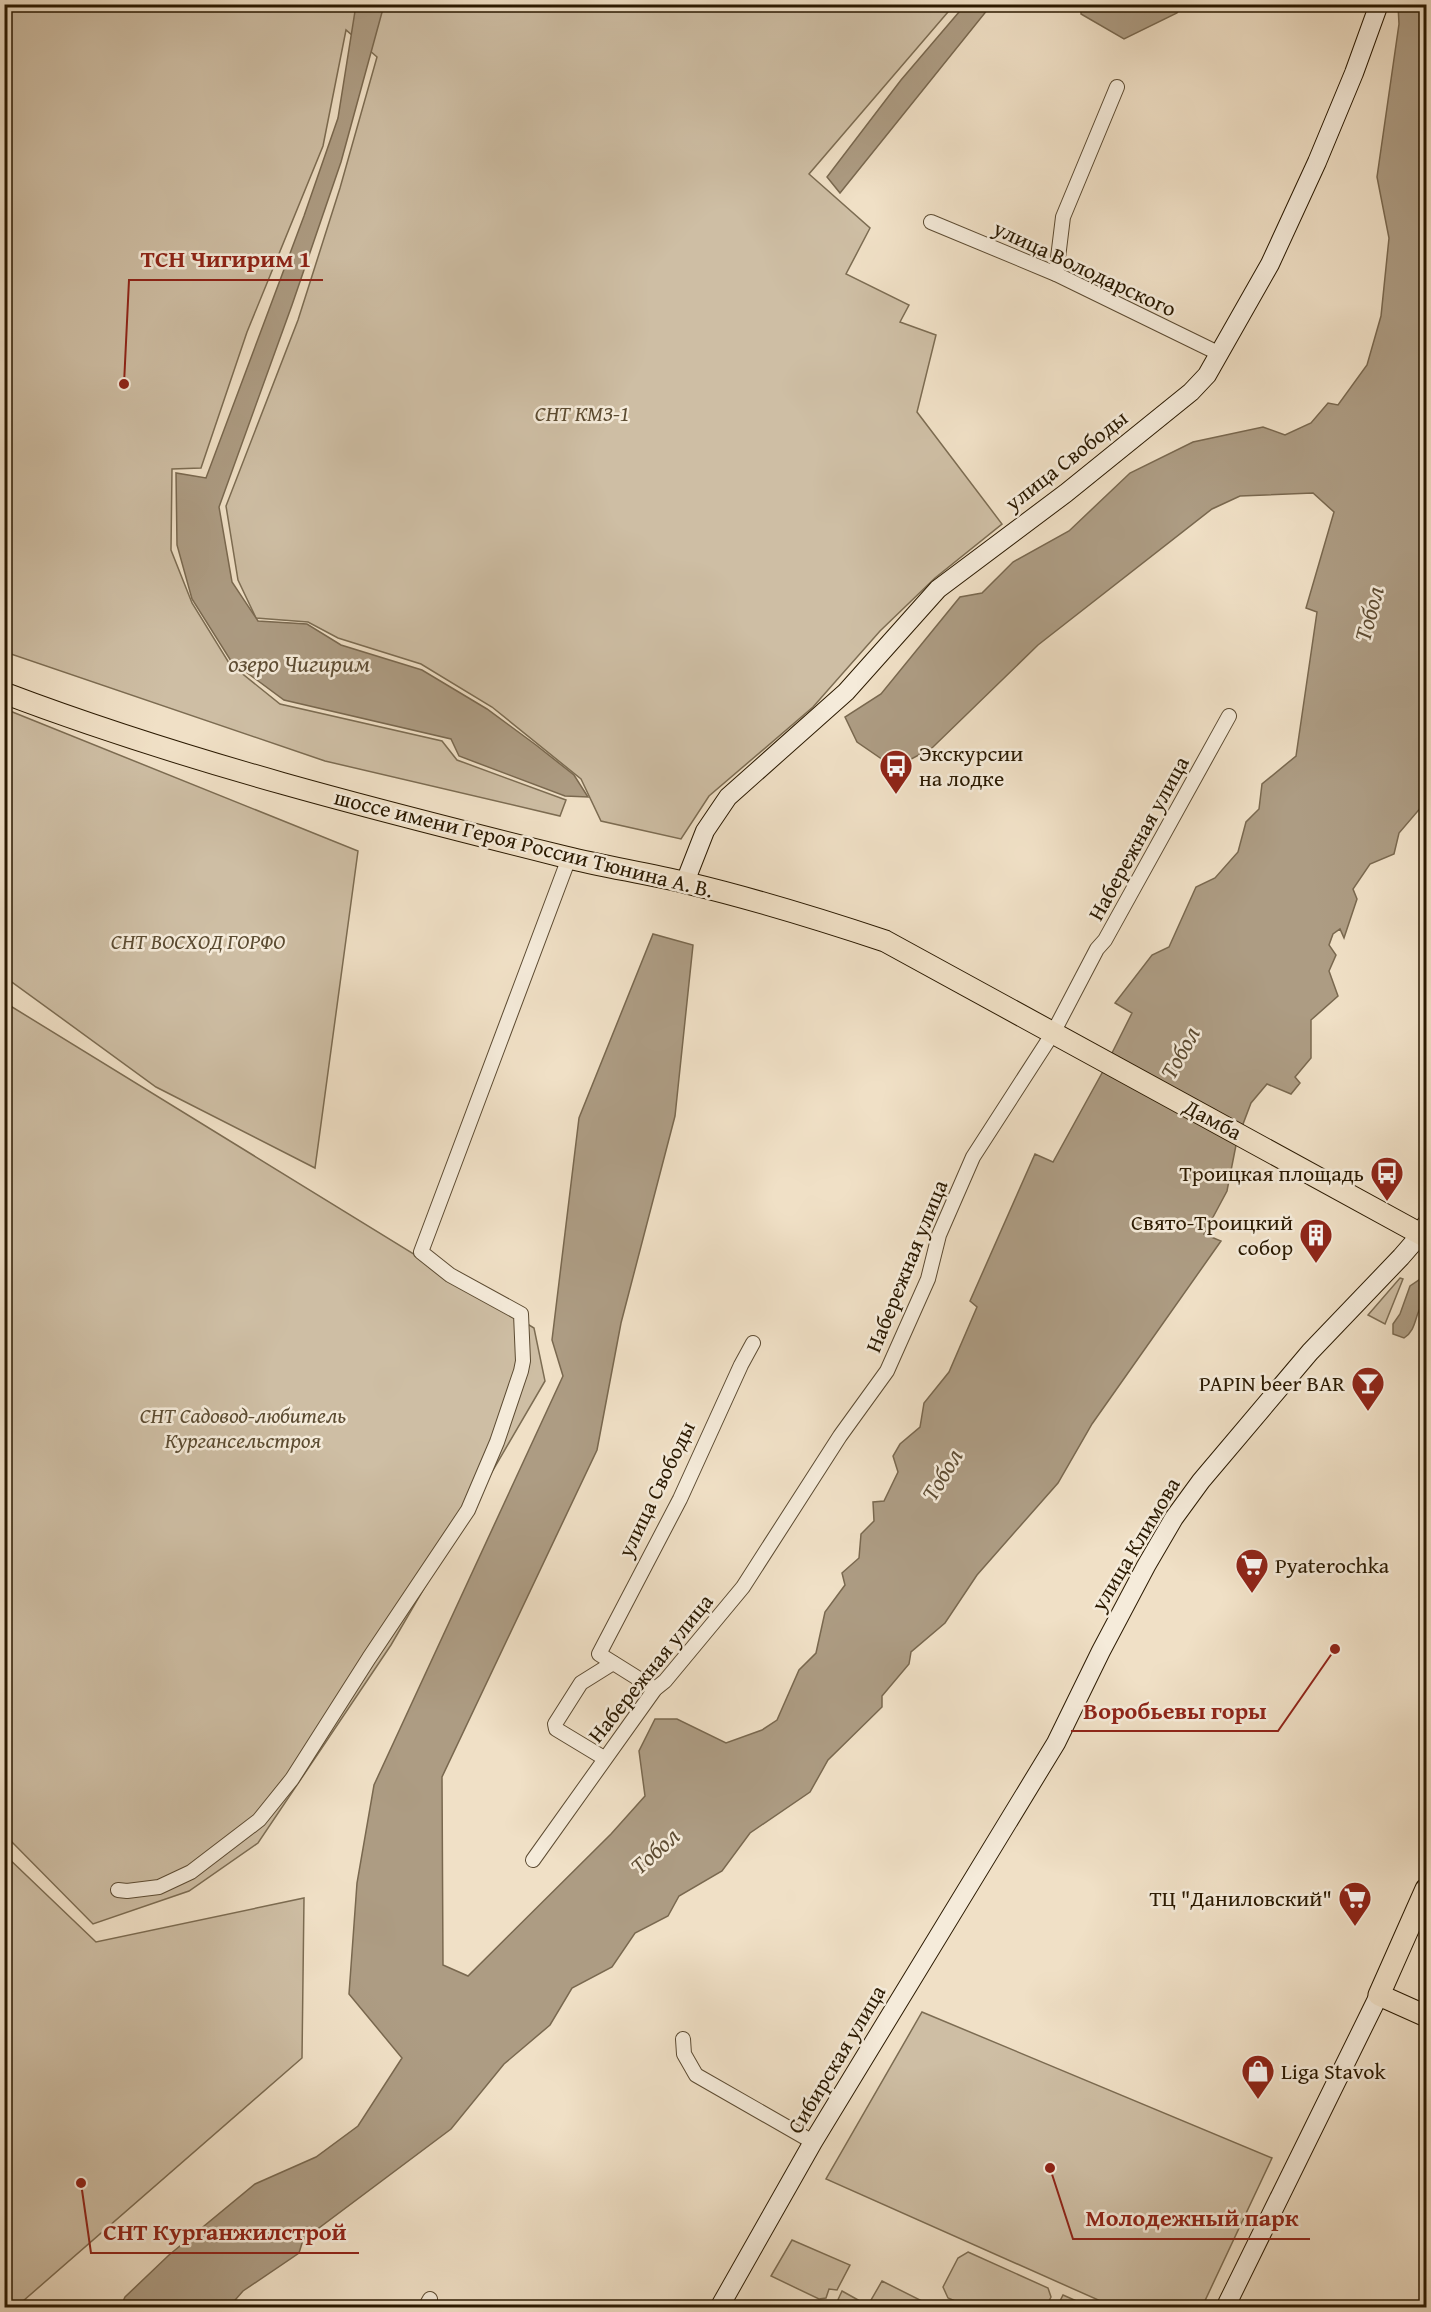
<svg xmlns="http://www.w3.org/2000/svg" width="1431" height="2312" viewBox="0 0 1431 2312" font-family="'Gentium Book Plus',serif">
  <rect width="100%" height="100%" fill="#f0e0c6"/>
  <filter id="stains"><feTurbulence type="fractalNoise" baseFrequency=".00333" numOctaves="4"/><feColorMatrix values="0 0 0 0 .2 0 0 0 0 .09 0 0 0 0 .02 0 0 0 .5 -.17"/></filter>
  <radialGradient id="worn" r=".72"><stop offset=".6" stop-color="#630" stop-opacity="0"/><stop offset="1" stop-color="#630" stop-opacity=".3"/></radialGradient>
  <g fill="#cebea4" stroke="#7c6c52" stroke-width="1.5">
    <path d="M 4,5 L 954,5 L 809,174 L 870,228 L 846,274 L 909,305 L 900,322 L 936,335 L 917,412 L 1002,524 L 935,578 L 880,631 L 813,707 L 709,796 L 681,839 L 601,821 L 581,779 L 492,707 L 421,664 L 338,638 L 308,622 L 256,618 L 238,580 L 226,506 L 298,320 L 340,188 L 377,57 L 346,30 L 323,146 L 247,332 L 201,468 L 172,469 L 171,550 L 192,603 L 229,663 L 280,704 L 442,741 L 457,760 L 566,800 L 560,816 L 325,761 L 5,652 Z"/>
    <path d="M 5,709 L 358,851 L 315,1168 L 156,1087 L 5,977 Z"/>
    <path d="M 4,1002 L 534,1328 L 545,1381 L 391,1645 L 258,1843 L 189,1891 L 93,1924 L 5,1835 Z"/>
    <path d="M 1400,1278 L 1403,1279 L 1385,1324 L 1368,1315 Z"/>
    <path d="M 4,1854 L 96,1942 L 304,1898 L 302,2058 L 15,2308 L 4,2307 Z"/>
    <path d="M 922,2012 L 1272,2158 L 1202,2307 L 1114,2307 L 826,2179 Z"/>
    <path d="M 792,2240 L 850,2265 L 837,2290 L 829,2289 L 826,2298 L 819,2299 L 771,2276 Z"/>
    <path d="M 968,2252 L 1048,2288 L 1051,2297 L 1046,2307 L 969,2307 L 948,2298 L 943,2287 L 958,2258 Z"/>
    <path d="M 882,2281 L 926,2303 L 923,2307 L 867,2307 Z"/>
    <path d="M 842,2291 L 860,2301 L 860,2305 L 858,2307 L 840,2307 L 836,2304 Z"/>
    <path d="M 1063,2295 L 1090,2307 L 1057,2307 Z"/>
  </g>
  <g fill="#ad9c83" stroke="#79684f" stroke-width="1.5">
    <path d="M 356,5 L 384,5 L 341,162 L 292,305 L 219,507 L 232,582 L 258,621 L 307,624 L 341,645 L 422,670 L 487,709 L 536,745 L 574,775 L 588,797 L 565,796 L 459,756 L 451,739 L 284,700 L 231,661 L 192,599 L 177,545 L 176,473 L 206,478 L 304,216 L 338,118 Z"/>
    <path d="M 965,5 L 994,5 L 988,9 L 840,193 L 827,177 L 901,80 Z"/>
    <path d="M 1081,5 L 1081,4 L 1183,5 L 1177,13 L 1124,39 L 1081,14 Z"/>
    <path d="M 1398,5 L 1426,5 L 1426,787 L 1423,805 L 1399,833 L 1394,854 L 1370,864 L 1353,889 L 1357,899 L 1344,938 L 1340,929 L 1333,934 L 1329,945 L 1336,955 L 1329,971 L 1338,996 L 1311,1020 L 1311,1058 L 1295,1077 L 1300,1083 L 1291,1094 L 1267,1084 L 1251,1103 L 1237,1140 L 1227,1191 L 1204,1234 L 1221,1241 L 1092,1424 L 1058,1483 L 977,1575 L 945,1623 L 911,1652 L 909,1664 L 882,1696 L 882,1707 L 828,1760 L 810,1792 L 750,1833 L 722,1871 L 679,1896 L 668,1916 L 635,1933 L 612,1967 L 572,1988 L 550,2025 L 504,2064 L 451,2129 L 303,2240 L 299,2253 L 243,2291 L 229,2307 L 120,2308 L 125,2297 L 169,2255 L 255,2184 L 316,2157 L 358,2126 L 402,2058 L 349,1994 L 357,1883 L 374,1785 L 563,1376 L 552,1340 L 579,1118 L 653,934 L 693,945 L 675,1116 L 621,1323 L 597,1450 L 442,1777 L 443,1965 L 468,1976 L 611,1834 L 645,1796 L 639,1751 L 655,1719 L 677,1719 L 726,1743 L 762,1730 L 777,1720 L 799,1670 L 816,1653 L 825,1612 L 845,1585 L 842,1573 L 859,1558 L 861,1534 L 874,1521 L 873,1502 L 884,1501 L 898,1472 L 893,1456 L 900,1444 L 920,1427 L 924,1403 L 949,1372 L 977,1307 L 970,1301 L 1035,1154 L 1053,1162 L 1102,1073 L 1132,1013 L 1115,1003 L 1152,955 L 1169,947 L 1196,887 L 1215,878 L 1238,852 L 1246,822 L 1259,809 L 1262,784 L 1296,756 L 1317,612 L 1306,608 L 1334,512 L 1313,493 L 1240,496 L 1212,509 L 1038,645 L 932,748 L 902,764 L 889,764 L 857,742 L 845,717 L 881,694 L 960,597 L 982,593 L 1013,562 L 1069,531 L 1130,473 L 1193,442 L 1263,427 L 1285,435 L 1311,423 L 1328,403 L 1338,405 L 1367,365 L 1381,316 L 1389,238 L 1377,177 L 1399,24 Z"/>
    <path d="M 1419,1280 L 1426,1284 L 1426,1301 C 1413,1312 1419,1328 1404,1338 L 1393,1334 L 1393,1324 L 1400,1314 L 1410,1286 Z"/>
  </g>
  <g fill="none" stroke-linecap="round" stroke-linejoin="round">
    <defs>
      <g id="street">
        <path d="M 931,222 L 1056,274 L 1220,354"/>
        <path d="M 1056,274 L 1063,217 L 1117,87"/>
        <path d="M 655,1689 L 599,1654 L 680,1499 L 741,1365 L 753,1343"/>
        <path d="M 604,1758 L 556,1729 L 555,1724 L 581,1683 L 613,1663"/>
        <path d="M 533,1860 L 655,1689 L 665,1681 L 743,1587 L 840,1436 L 887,1371 L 928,1279 L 939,1235 L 973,1157 L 1053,1033 L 1097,949 L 1105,940 L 1229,716"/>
        <path d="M 118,1890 L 127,1891 L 159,1887 L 191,1872 L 259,1820 L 292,1779 L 369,1658 L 468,1510 L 497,1442 L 521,1371 L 523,1361 L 521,1314 L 450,1275 L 421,1252 L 569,858"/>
        <path d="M 683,2039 L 684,2054 L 696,2075 L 813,2142"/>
        <path d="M 425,2308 L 430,2299"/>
      </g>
      <g id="secondary">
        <path d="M 685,882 L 705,831 L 728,797 L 846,692 L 938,589 L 1066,493 L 1191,392 L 1207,375 L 1270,264 L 1317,162 L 1354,73 L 1379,4"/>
        <path d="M 719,2308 L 813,2142 L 1056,1743 L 1101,1651 L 1146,1566 L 1174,1518 L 1201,1481 L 1310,1352 L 1401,1257 L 1421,1234 L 1426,1224"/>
        <path d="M 1225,2308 L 1379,1995"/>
      </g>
      <g id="primary">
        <path d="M 4,693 C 186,762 376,810 565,857 C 605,867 646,873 687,883 C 754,899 819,919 885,941 L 1426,1237"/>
        <path d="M 1426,1889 L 1379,1995 L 1426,2016"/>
      </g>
    </defs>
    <use href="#street" stroke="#5c4b32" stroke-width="16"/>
    <use href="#secondary" stroke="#2a1900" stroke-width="20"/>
    <use href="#primary" stroke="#2a1900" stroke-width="23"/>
    <use href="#street" stroke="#f5ebda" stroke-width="14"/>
    <use href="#secondary" stroke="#f5ebda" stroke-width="18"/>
    <use href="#primary" stroke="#f0e0c6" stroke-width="21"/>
  </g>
  <defs>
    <symbol id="bus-pin" viewBox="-11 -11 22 30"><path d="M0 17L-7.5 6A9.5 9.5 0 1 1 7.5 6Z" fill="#8f2418" stroke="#f5ebda"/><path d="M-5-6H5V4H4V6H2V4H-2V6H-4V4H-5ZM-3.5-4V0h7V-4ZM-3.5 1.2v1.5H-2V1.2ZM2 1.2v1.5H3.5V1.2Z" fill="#fff"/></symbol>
    <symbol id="building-pin" viewBox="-11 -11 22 30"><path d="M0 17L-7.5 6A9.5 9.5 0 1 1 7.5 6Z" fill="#8f2418" stroke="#f5ebda"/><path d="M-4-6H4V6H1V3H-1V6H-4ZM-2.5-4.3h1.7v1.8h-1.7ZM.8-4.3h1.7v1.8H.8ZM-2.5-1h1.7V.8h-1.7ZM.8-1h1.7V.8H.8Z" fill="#fff"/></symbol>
    <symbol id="bar-pin" viewBox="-11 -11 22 30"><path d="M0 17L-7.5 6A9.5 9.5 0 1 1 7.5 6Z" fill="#8f2418" stroke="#f5ebda"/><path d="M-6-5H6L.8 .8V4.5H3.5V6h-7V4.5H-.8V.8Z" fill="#fff"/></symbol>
    <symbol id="supermarket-pin" viewBox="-11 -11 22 30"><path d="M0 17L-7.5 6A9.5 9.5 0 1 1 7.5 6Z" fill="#8f2418" stroke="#f5ebda"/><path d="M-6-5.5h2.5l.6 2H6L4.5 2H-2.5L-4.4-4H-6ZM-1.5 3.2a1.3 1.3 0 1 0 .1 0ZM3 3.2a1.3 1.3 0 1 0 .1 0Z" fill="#fff"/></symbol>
    <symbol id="shop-pin" viewBox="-11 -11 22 30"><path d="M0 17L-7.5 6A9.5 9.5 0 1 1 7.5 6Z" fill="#8f2418" stroke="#f5ebda"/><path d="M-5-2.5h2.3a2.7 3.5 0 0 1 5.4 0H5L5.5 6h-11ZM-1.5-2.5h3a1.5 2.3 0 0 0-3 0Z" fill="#fff"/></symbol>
  </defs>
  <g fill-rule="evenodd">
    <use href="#bus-pin" x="877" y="747" width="38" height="52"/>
    <use href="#bus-pin" x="1368" y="1154" width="38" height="52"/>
    <use href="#building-pin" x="1297" y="1216" width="38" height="52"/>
    <use href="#bar-pin" x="1349" y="1364" width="38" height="52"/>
    <use href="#supermarket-pin" x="1233" y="1546" width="38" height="52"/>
    <use href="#supermarket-pin" x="1336" y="1879" width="38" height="52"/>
    <use href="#shop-pin" x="1239" y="2052" width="38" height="52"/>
  </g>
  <g text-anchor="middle" stroke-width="5" stroke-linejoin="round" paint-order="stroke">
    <g font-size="22" fill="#2a1900" stroke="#f5ebda">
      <text transform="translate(1085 268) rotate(25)" y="8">улица Володарского</text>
      <text transform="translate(1066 460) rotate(-38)" y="8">улица Свободы</text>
      <text transform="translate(1138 838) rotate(-61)" y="8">Набережная улица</text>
      <text transform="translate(524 843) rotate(14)" y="8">шоссе имени Героя России Тюнина А. В.</text>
      <text transform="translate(1213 1119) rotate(28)" y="8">Дамба</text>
      <text transform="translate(906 1266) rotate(-68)" y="8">Набережная улица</text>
      <text transform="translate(656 1489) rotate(-64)" y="8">улица Свободы</text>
      <text transform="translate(1135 1544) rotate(-59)" y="8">улица Климова</text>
      <text transform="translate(650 1668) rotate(-51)" y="8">Набережная улица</text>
      <text transform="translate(836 2059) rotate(-59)" y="8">Сибирская улица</text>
    </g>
    <g font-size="22" font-style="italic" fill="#5b4b31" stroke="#f5ebda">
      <text x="582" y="421">СНТ КМЗ-1</text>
      <text x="198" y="949">СНТ ВОСХОД ГОРФО</text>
      <text x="243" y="1423">СНТ Садовод-любитель<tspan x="243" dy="25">Кургансельстроя</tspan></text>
    </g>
    <g font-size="22" fill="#2a1900" stroke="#f5ebda" text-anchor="end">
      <text x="919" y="761" text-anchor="start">Экскурсии<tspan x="919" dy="25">на лодке</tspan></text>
      <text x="1364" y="1181">Троицкая площадь</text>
      <text x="1293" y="1230">Свято-Троицкий<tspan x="1293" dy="25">собор</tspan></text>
      <text x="1345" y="1391">PAPIN beer BAR</text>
      <text x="1275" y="1573" text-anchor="start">Pyaterochka</text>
      <text x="1332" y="1906">ТЦ "Даниловский"</text>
      <text x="1281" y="2079" text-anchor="start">Liga Stavok</text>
    </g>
    <g font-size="24" font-style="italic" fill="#5e4d34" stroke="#f5ebda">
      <text transform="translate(1369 614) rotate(-75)" y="8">Тобол</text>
      <text x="299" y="672">озеро Чигирим</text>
      <text transform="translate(1180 1053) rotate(-61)" y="8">Тобол</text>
      <text transform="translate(942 1475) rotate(-59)" y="8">Тобол</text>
      <text transform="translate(655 1851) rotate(-42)" y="8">Тобол</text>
    </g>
  </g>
  <path fill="none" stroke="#8f2418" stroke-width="2" d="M124 384L129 280H323M1335 1649L1278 1731H1071M1050 2168L1073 2239H1310M81 2183L91 2253H359"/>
  <g fill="#8f2418" stroke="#f5ebda" stroke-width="2">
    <circle cx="124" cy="384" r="6"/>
    <circle cx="1335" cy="1649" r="6"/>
    <circle cx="1050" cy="2168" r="6"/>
    <circle cx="81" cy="2183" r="6"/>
  </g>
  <g font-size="24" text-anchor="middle" font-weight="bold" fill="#8f2418" stroke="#f5ebda" stroke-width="5" stroke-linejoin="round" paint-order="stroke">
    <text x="226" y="267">ТСН Чигирим 1</text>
    <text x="1175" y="1719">Воробьевы горы</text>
    <text x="1192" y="2226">Молодежный парк</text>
    <text x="225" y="2240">СНТ Курганжилстрой</text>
  </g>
  <rect width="1431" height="2312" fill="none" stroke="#f0e0c6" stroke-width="24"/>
  <rect x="6" y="6" width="1419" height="2300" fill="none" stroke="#2a1900" stroke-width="3"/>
  <rect x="12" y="12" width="1407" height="2288" fill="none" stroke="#2a1900" stroke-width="1.5"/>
  <rect width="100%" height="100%" filter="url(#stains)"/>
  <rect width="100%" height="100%" fill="url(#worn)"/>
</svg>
